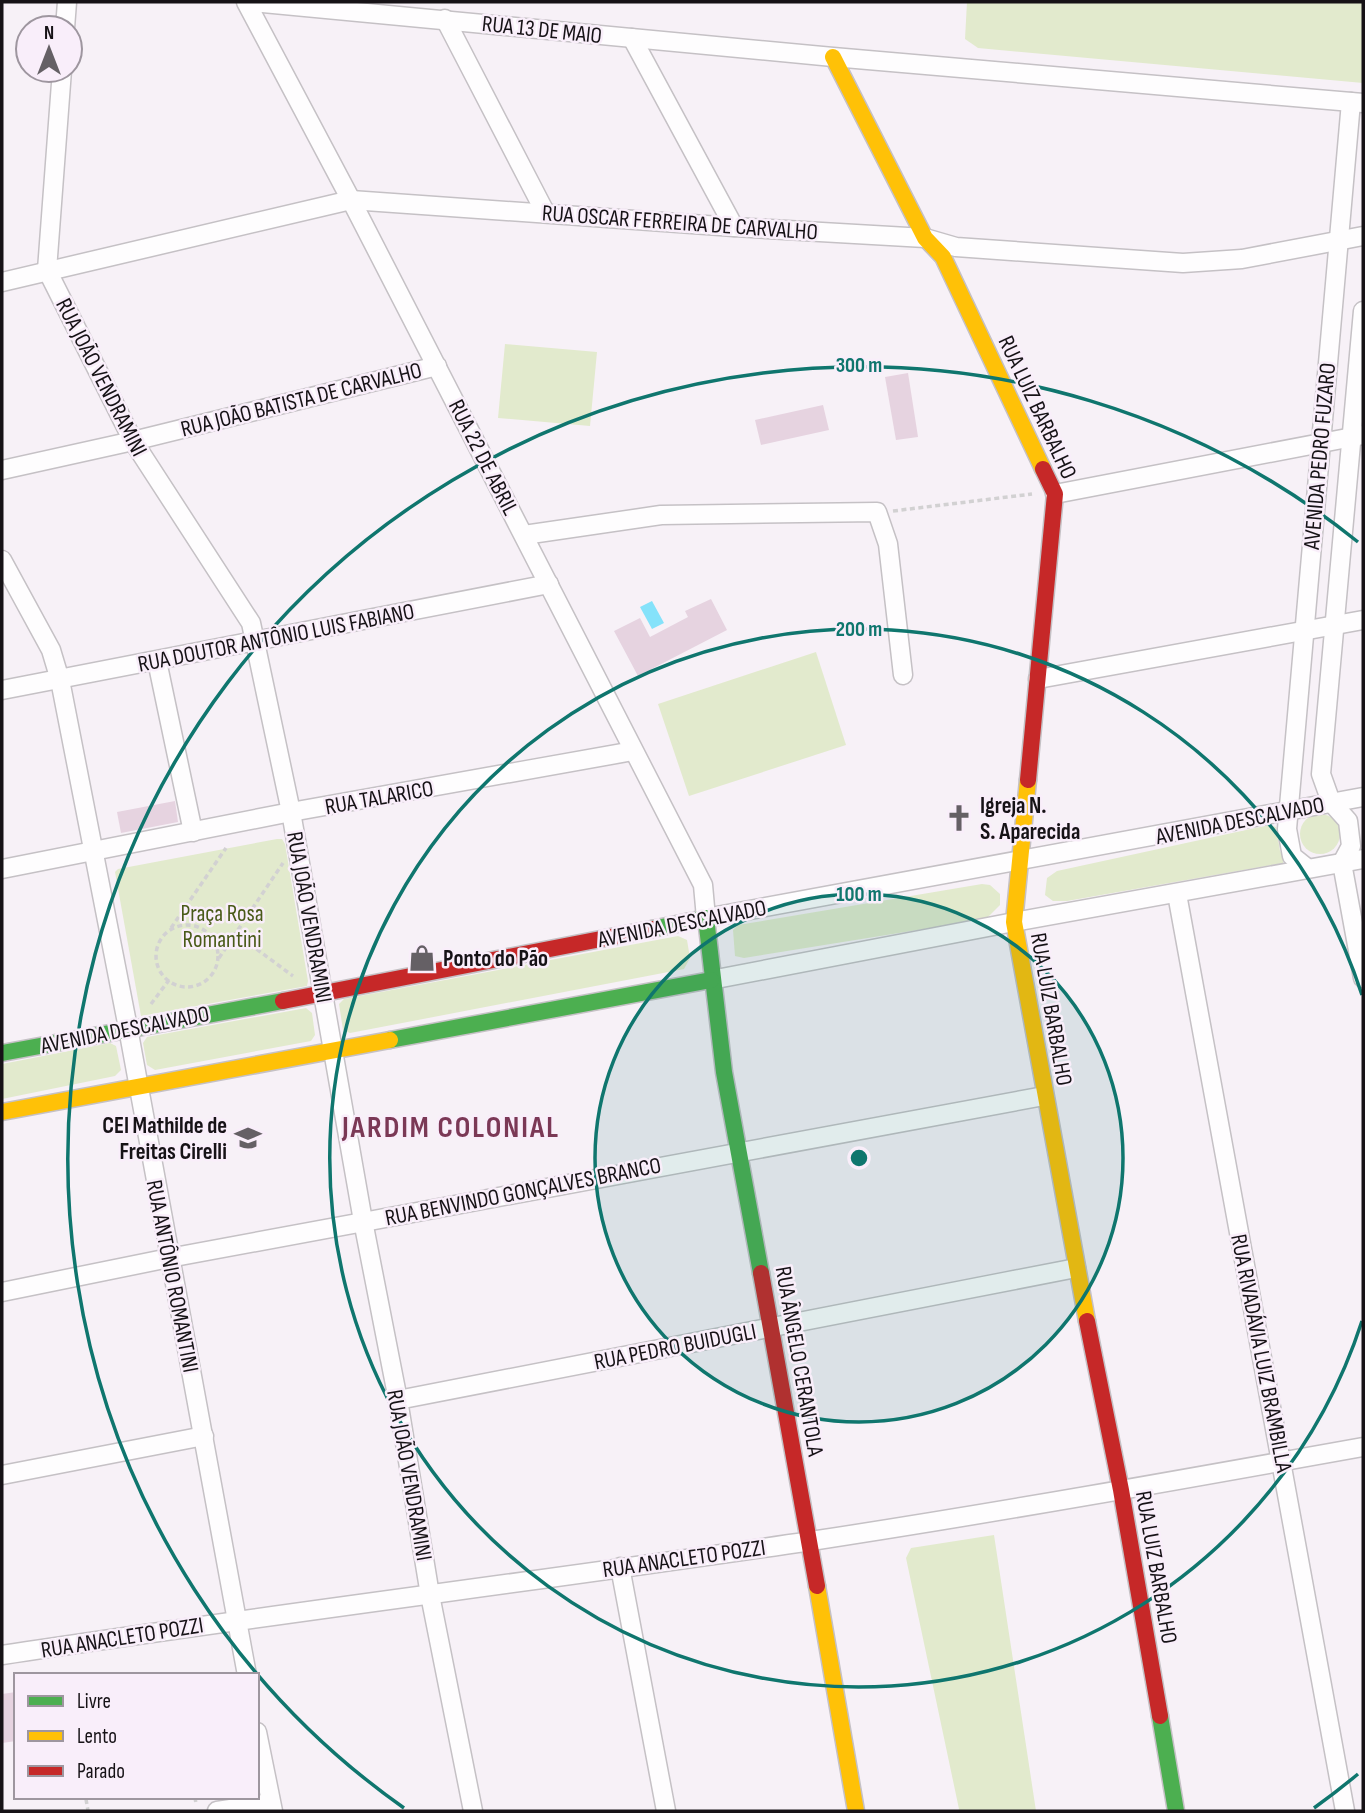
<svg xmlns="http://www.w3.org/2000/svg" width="1365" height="1813" viewBox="0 0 1365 1813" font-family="'Sofia Sans Condensed',sans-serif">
  <rect width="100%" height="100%" fill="#f7f1f7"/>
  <g fill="#e2eacd">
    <path d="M 967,2 L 1363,2 L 1363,83 L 978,48 L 965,39 Z"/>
    <path d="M 505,344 L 597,352 L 590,426 L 498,418 Z"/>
    <path d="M 816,652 L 846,745 L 689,796 L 658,704 Z"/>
    <circle cx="1320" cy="834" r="20"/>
    <path d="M 1269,825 L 1276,827 L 1280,851 L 1284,858 L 1283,863 L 1067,901 L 1053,901 L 1045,895 L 1047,878 L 1057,871 Z"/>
    <path d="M 277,839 L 282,839 L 285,844 L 308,981 L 307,986 L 141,1016 L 115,872 L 118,869 Z"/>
    <path d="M 982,884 L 990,885 L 1000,894 L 1000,905 L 986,919 L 744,958 L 735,956 L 733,930 L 738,925 Z"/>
    <path d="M 678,936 L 687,940 L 690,958 L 684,969 L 350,1033 L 343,1030 L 339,1004 L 344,999 Z"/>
    <path d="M 306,1008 L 312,1013 L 315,1035 L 311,1041 L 155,1070 L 147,1065 L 143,1043 L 147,1037 Z"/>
    <path d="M 110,1043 L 116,1046 L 121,1070 L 115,1076 L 2,1099 L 2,1064 Z"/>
    <path d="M 994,1535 L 1036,1811 L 958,1811 L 959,1809 L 906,1558 L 911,1548 Z"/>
  </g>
  <path fill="#85e2fa" d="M 652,601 L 664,623 L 652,629 L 640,607 Z"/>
  <g fill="#e6d3e0">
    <path d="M 908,373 L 918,437 L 896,440 L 885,377 Z"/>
    <path d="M 823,405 L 829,430 L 761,445 L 755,420 Z"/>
    <path d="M 711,599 L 727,630 L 638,676 L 614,631 L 640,618 L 650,637 L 688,617 L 685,611 Z"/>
    <path d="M 175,801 L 178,822 L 121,833 L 117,812 Z"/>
    <path d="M 16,1692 L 16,1741 L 2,1743 L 2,1694 Z"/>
  </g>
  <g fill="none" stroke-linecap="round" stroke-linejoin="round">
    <defs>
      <g id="street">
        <path d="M 246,2 L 351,200 L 703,885 L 706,918 L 1363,797"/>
        <path d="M 251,2 L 833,57 L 1363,103"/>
        <path d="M 445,19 L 545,212"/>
        <path d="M 65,28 L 67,2"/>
        <path d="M 632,38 L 734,227"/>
        <path d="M 62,70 L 47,270 L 133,441 L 251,623 L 291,812 L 363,1221 L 398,1400 L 430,1595 L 473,1811"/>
        <path d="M 2,282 L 351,200 L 734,227 L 925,238 L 956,247 L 1183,263 L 1242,259 L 1363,236"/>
        <path d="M 1363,311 L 1321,774 L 1331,802 L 1348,821 L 1351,846 L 1342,863 L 1363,978"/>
        <path d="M 2,470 L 133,441 L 437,366"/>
        <path d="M 1055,494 L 1363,435"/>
        <path d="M 524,535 L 661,515 L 877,512 L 888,544 L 903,675"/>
        <path d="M 2,560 L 51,650 L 60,680 L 128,1028 L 247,1675"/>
        <path d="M 157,661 L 193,832"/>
        <path d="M 1038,679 L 1363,620"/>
        <path d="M 2,690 L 549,584"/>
        <path d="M 1307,868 L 1292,856 L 1287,829 L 1351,102"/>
        <path d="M 2,869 L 291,812 L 633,751"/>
        <path d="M 1177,894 L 1345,1811"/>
        <path d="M 711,980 L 1014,922 L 1363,859"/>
        <path d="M 2,1292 L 169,1258 L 1044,1096"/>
        <path d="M 398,1400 L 1076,1268"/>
        <path d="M 2,1475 L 204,1436"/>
        <path d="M 620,1567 L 666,1811"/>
        <path d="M 2,1655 C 271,1614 541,1581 811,1541 C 995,1513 1179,1480 1363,1447"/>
        <path d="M 257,1732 L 273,1811"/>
        <path d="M 217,1811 L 270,1803"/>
      </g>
      <g id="fast">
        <path d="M 652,929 L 706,918 L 724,1072 L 761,1273"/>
        <path d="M 390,1040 L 711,980"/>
        <path d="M 2,1053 L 283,1001"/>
        <path d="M 1160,1716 L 1176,1811"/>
      </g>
      <g id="slow">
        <path d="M 833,57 L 925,238 L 943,257 L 1043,469"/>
        <path d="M 1028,780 L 1014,922 L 1087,1321"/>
        <path d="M 2,1112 L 390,1040"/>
        <path d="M 817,1586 L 856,1811"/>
      </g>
      <g id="jam">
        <path d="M 1028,780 L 1055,494 L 1043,469"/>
        <path d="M 283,1001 L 652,929"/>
        <path d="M 761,1273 L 817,1586"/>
        <path d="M 1087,1321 L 1121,1490 L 1160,1716"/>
      </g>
    </defs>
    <use href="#street" stroke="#c5c1c5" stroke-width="21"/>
    <use href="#fast" stroke="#c5c1c5" stroke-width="19"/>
    <use href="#slow" stroke="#c5c1c5" stroke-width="19"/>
    <use href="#jam" stroke="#c5c1c5" stroke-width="19"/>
    <g stroke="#d2d1d2" stroke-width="3.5" stroke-dasharray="5 3.5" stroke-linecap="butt">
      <path d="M 893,511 L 1032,494"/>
      <circle cx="187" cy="956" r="31"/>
      <path d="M 171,928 L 226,848"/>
      <path d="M 236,934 L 293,976"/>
      <path d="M 219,958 L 283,863"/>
      <path d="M 151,1004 L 169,980"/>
      <path d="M 195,1797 L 196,1804"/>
      <path d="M 86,1799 L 88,1811"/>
    </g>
    <use href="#street" stroke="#fefdfe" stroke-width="18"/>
    <use href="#fast" stroke="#4caf50" stroke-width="16"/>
    <use href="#slow" stroke="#ffc107" stroke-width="16"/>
    <use href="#jam" stroke="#c62828" stroke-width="16"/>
  </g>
  <circle cx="859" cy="1158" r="264" fill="#0f766e" fill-opacity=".12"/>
  <g fill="none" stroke="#0f766e" stroke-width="3.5">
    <circle cx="859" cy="1158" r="264"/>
    <path d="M1362 1321A529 529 0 1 1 1362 995"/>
    <path d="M1358 1774A793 793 0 0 1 1314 1808M404 1808A793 793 0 1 1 1358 542"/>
  </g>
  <defs>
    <symbol id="church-bare" viewBox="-9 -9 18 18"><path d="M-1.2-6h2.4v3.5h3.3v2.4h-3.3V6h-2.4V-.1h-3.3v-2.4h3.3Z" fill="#656065" stroke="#f9eefa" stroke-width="2.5" paint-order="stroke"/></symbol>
    <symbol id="shop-bare" viewBox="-9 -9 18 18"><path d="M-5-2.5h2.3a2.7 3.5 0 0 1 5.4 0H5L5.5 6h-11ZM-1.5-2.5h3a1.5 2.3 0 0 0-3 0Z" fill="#656065" stroke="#f9eefa" stroke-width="2.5" paint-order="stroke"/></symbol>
    <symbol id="school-bare" viewBox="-9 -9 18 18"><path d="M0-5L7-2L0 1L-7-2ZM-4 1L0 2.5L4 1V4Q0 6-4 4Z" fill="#656065" stroke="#f9eefa" stroke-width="2.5" paint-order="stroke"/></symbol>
  </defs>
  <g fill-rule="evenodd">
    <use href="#church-bare" x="940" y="799" width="38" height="38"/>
    <use href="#shop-bare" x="403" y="939" width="38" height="38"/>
    <use href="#school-bare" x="229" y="1119" width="38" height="38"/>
  </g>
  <g text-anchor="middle" stroke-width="5" stroke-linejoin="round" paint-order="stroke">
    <g font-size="23" fill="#161216" stroke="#f9eefa">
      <text transform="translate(542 29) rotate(6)" y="8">RUA 13 DE MAIO</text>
      <text transform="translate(680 222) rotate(4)" y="8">RUA OSCAR FERREIRA DE CARVALHO</text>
      <text transform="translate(102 377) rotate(63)" y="8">RUA JOÃO VENDRAMINI</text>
      <text transform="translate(301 399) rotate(-14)" y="8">RUA JOÃO BATISTA DE CARVALHO</text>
      <text transform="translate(1038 407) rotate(65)" y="8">RUA LUIZ BARBALHO</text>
      <text transform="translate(1319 456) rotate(-85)" y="8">AVENIDA PEDRO FUZARO</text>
      <text transform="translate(484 457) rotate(63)" y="8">RUA 22 DE ABRIL</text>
      <text transform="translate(276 637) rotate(-11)" y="8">RUA DOUTOR ANTÔNIO LUIS FABIANO</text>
      <text transform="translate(379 797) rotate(-10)" y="8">RUA TALARICO</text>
      <text transform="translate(1240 820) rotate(-11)" y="8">AVENIDA DESCALVADO</text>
      <text transform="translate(310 917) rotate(80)" y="8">RUA JOÃO VENDRAMINI</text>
      <text transform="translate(682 923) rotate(-11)" y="8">AVENIDA DESCALVADO</text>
      <text transform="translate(1052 1009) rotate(80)" y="8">RUA LUIZ BARBALHO</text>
      <text transform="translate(125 1029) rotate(-11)" y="8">AVENIDA DESCALVADO</text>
      <text transform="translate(523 1191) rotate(-11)" y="8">RUA BENVINDO GONÇALVES BRANCO</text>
      <text transform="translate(173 1276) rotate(79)" y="8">RUA ANTÔNIO ROMANTINI</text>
      <text transform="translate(675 1346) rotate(-11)" y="8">RUA PEDRO BUIDUGLI</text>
      <text transform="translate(1262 1353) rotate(79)" y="8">RUA RIVADÁVIA LUIZ BRAMBILLA</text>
      <text transform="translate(800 1361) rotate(80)" y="8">RUA ÂNGELO CERANTOLA</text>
      <text transform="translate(410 1475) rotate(80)" y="8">RUA JOÃO VENDRAMINI</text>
      <text transform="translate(684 1558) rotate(-8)" y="8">RUA ANACLETO POZZI</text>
      <text transform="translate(1157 1567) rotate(80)" y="8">RUA LUIZ BARBALHO</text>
      <text transform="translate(122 1637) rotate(-9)" y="8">RUA ANACLETO POZZI</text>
    </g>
    <g font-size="23" font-weight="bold" fill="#161216" stroke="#f9eefa" text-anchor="start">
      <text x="980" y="813">Igreja N.<tspan x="980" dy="26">S. Aparecida</tspan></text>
      <text x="443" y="966">Ponto do Pão</text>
      <text x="227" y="1133" text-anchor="end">CEI Mathilde de<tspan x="227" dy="26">Freitas Cirelli</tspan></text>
    </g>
    <g font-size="23" fill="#495a18" stroke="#f9eefa">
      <text x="222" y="921">Praça Rosa<tspan x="222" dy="26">Romantini</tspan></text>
    </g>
    <g font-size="30" font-weight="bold" letter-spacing="2" fill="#7b3856" stroke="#f9eefa">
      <text x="451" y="1137">JARDIM COLONIAL</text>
    </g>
  </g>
  <circle cx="859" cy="1158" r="10" fill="#0f766e" stroke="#f9eefa" stroke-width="3.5"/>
  <g font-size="21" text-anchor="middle" font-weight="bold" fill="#0f766e" stroke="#f9eefa" stroke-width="5" stroke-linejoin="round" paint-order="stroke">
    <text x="859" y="372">300 m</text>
    <text x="859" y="636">200 m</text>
    <text x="859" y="901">100 m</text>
  </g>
  <rect width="1365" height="1813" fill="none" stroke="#161216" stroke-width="7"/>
  <rect x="14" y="1673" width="245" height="126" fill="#f9eefa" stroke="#9e969f" stroke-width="2"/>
  <rect x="28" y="1696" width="35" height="10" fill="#4caf50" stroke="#9e969f" stroke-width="2"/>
  <text x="77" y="1708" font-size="21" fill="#161216">Livre</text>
  <rect x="28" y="1731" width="35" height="10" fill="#ffc107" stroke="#9e969f" stroke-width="2"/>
  <text x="77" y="1743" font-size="21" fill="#161216">Lento</text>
  <rect x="28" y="1766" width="35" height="10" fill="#c62828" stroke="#9e969f" stroke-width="2"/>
  <text x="77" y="1778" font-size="21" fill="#161216">Parado</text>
  <g transform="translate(49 49)"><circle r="33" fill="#f9eefa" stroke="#9e969f" stroke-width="2"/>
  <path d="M0-5L12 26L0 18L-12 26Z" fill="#656065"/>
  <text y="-10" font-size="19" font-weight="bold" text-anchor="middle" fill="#161216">N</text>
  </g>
</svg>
